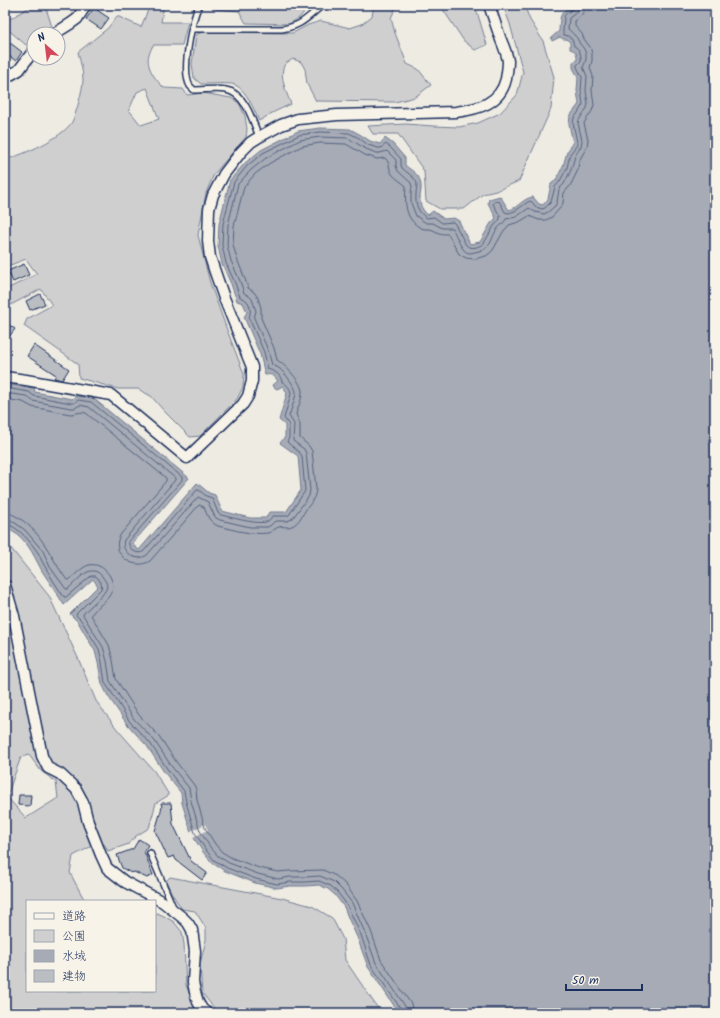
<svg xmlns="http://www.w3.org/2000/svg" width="720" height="1018" viewBox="0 0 720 1018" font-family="Kalam,'Klee One',sans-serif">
  <rect width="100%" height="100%" fill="#eeebe2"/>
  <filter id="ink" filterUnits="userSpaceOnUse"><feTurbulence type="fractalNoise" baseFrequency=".025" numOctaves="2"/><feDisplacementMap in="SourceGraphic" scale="8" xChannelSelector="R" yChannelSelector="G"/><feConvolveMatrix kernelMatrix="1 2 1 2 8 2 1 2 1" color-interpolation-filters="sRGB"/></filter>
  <g filter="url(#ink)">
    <g fill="#cfcfcf" stroke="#757f96" fill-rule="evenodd">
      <path d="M 33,5 L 45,5 L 52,27 L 46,30 L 40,34 L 34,34 L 34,38 L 26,45 L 5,27 L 5,22 Z"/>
      <path d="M 150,5 L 156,7 L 157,5 L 164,5 L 161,22 L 188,22 L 182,45 L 153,45 C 152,48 150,51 149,54 C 145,67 156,80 164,88 L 183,89 L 187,95 L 203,93 L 231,98 L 239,103 L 245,116 L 247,129 L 246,137 L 214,174 L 206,193 L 198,235 L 210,283 L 227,330 L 244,374 L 243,387 L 237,399 L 200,436 L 190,437 L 164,411 L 151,396 L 138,389 L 118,389 L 79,378 L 78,364 L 24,326 L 27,319 L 52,305 L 41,289 L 5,308 L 5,290 L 37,274 L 26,259 L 5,267 L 5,160 C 24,154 61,139 72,122 C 76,114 83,89 83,80 C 83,70 80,61 78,52 L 108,28 L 117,16 L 141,27 ZM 147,88 L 159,119 L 141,125 L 129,110 L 137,92 Z"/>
      <path d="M 215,5 L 303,5 L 306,10 L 299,18 L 289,24 L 246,23 L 239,11 L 215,9 Z"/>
      <path d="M 374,5 L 398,5 L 396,7 L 391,18 L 395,33 L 407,64 L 418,69 L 431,85 L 415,97 L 395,102 L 316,101 L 307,84 L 305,69 L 301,62 L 293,59 C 290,61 287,62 285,64 C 278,75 287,94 291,104 L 274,112 L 259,121 C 254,110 246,87 232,84 C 222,83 211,84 201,84 L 194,78 L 192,64 L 196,35 L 202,32 L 293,33 L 308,25 L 321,21 L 350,28 L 362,24 L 372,16 Z"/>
      <path d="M 440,5 L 475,5 L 487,45 L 475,50 L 464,41 Z"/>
      <path d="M 503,5 L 524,5 L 530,20 L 543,41 L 554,77 L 551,109 L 519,181 L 496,191 L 483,194 L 464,209 L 440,209 L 426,201 L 424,171 L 398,134 L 373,134 L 368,126 L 406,124 L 433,126 L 459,127 L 478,123 L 500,113 L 517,95 L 523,72 L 510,24 Z"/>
      <path d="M 5,544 L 10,547 L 49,596 L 78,658 L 96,701 L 117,729 L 154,771 L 169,795 L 156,803 L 149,828 L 136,836 L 129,844 L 108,851 L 104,844 L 90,847 L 73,856 L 70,873 L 85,901 L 27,901 L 27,991 L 155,991 L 155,914 L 157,913 L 164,916 L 174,922 L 182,932 L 184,944 L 186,985 L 191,998 L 199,1013 L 5,1013 ZM 29,755 L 41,771 L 56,782 L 58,798 L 26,818 L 7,797 L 13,779 L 21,757 Z"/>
      <path d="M 170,877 L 282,898 L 312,906 L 332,918 L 343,939 L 345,960 L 381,1013 L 218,1013 L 202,993 L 200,964 L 206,940 L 206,928 L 195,911 L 182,909 L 172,894 L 166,881 Z"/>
    </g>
    <path fill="#a6abb5" stroke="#6e7992" d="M 572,5 L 715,5 L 715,1013 L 399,1013 L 368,967 L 357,937 L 349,920 L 344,907 L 335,895 L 328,889 L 319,885 L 306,886 L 290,886 L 277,888 L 255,883 L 225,871 L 212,863 L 203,852 L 192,835 L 182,803 L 181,793 L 164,772 L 147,746 L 127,724 L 108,696 L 102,684 L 98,663 L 95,651 L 78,622 L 70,614 L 98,586 L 93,579 L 64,605 C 57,593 49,582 42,571 C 35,558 29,544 18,535 C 14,532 9,530 5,527 L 5,384 L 34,388 L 35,392 L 72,399 L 75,396 L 93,398 L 189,478 L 132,544 L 139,550 L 197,483 L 209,493 L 215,495 L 222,511 L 250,518 L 266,518 L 269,512 L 286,512 L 301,490 L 298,456 L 280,443 L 285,437 L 285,425 L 279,420 L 287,393 L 283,386 L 277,389 L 274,387 L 273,385 L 278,381 C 273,375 273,374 265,375 L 260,354 L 244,317 L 247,312 L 243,303 L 237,301 L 231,284 L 222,264 L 218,246 L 219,224 L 230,180 L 245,163 L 261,150 L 298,131 L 320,128 L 350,129 L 361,135 L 370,141 L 380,144 L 385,138 L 393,144 L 405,158 L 405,165 C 409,169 417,173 419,178 C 426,192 412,201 428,215 L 433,211 L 444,219 L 454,218 L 459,221 L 470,244 L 480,242 L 491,223 L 496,218 L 488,203 L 489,199 L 500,196 L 509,210 C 518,208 523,198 533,197 L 539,204 L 543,205 L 548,199 L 551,184 L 556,180 L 563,166 L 567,152 L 573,143 L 569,124 L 570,116 L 579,104 L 577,91 L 578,77 L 573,68 L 573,62 L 577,60 C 577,53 576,51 570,49 L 570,42 L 566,39 L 563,39 L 560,37 L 552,41 L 551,38 L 559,31 C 560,15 559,14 572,5 Z"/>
    <path fill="#eeebe2" d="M 205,824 L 208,830 L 191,838 L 189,832 Z"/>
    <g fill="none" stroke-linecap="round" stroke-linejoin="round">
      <g stroke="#536181" stroke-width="1">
        <path d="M 5,388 L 29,392 L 34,396 L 71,403 L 74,403 L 78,400 L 91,402 L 182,477 L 182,480 L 129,541 C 127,549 137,555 143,552 L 197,490 L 199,490 L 206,496 L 212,498 L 218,513 L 221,515 C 230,517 261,526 268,521 C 270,520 271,518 272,516 L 286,516 L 289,515 L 305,491 L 302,456 L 300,453 L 287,442 L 289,438 L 289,425 L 284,418 L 291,394 C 291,389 287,384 282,382 C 280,373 275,372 268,369 L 264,352 L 249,318 C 251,312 251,305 246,300 C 246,300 240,297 240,297 L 235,283 L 226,263 L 222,245 L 223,224 L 234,182 L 247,166 L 263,153 L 299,135 L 320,132 L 349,133 L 359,138 L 368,145 L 378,148 L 381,148 L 386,144 L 390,147 L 401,159 L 401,165 L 402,168 C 406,172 413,176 416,181 C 418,185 416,189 416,194 C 415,204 418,213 427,218 L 434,217 L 442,223 L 453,222 L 455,224 L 466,245 C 470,250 480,247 484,243 L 494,226 L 500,219 L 500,216 L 493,204 L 494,202 L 499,201 L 505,212 L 508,213 C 517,212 522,205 530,201 L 532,202 L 536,207 L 542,209 L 545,208 L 551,202 L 555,187 L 560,181 L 567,168 L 570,154 L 577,145 L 577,142 L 573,123 L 574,118 L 578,113 L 583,104 L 581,91 L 582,77 L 577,67 L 577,65 L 581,61 C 581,54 580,49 574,46 C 573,40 571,36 564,35 L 563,33 L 564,16 C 567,12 573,11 573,5"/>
        <path d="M 5,393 L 26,396 L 33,401 L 71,408 L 75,408 L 80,405 L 89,407 L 175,478 L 175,480 L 124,540 C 120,552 136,563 147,555 L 198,497 L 208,502 L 214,515 L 216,518 L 220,520 L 250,527 L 268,527 L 271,525 L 275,521 L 287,521 L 292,519 L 309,496 L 310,490 L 306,453 L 304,449 L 293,441 L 294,424 L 289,416 C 291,410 296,397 296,392 C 296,387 284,372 280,369 C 278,367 274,366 272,365 L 268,350 L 254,318 L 256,311 L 252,299 L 249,296 L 244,293 L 240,281 L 231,261 L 227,245 L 228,225 L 238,184 L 251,170 L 266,158 L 300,140 L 320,137 L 348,138 L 366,149 L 376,153 L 380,153 L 387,151 L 396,160 L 396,166 L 398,171 L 411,183 L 412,187 L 411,193 L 411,203 L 416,216 L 426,223 L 433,223 L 442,228 L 452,228 C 456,234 459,245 464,250 C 467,254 471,253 475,252 C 494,248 489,240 498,228 C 501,225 504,223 506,219 L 516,217 L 529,208 L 535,212 L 544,214 L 548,212 L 555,206 L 557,202 L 559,189 L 564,184 L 571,170 L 575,156 L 581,146 L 582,141 L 578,123 L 579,120 L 587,108 L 588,104 L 586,91 L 587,76 L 583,67 C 588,59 587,51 580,44 C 578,41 578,38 575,36 C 573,33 570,31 568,29 L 569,18 L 577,12 L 578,5"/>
        <path d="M 5,399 L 23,402 L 32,407 L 70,414 C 76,414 80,411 86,413 L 166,478 L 166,481 L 121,534 C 108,552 133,572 150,561 L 199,505 L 204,507 C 207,515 209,522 218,526 C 234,530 251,535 268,533 C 272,532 275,528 279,527 C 281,526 285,527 288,527 C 298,526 302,515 307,508 C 312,502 316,496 316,488 L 312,451 L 309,446 L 300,438 L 300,424 L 296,414 C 298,407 302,400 302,392 C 302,382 285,365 277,360 L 274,348 L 261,318 L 261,308 L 258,298 L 254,292 L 248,288 L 245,279 L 237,259 L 233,245 L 234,226 L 244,187 L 255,174 L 270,163 L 302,146 L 320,143 L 346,144 L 365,155 L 377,159 L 385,158 C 391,164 388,168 392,174 C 396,179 402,182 406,186 C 405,202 404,219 421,228 C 425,230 429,228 433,230 C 435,231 437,232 439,233 C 442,234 445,234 448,234 L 459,254 L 466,258 L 474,259 L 486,256 L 490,253 L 493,250 L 503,232 L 509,225 L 519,222 L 529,216 L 539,220 L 546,220 L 552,217 L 561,207 L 563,203 L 564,193 L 570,186 L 577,172 L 580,159 L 587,147 L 588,140 L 584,123 L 592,111 L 594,105 L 592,90 L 593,76 L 590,68 L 592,61 L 592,53 L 590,47 L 584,39 L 582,34 L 575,26 L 575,21 C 581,17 584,13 585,5"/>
        <path d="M 5,513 C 11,513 14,515 19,518 C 43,533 51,559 67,580 L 69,580 C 75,575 82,567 89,565 C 103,562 116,579 112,591 C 108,601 96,607 91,615 L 109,645 L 113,660 L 116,679 L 139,715 L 159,736 L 177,763 L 194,785 L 196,789 L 197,800 L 205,828 L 215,844 L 222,852 L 232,858 L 259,868 L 278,872 L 289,871 L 323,870 L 336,876 L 346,885 L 357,901 L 371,931 L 381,960 L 411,1004 L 413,1013"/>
        <path d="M 5,519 L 11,520 L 25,530 L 43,551 L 50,567 L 66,589 L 68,589 C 79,579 92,560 104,579 C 107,583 108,587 105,591 C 102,597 89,607 84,613 L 83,615 L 103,647 L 107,661 L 110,681 L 134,719 L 154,740 L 172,767 L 189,788 L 191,801 L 200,831 L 210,847 L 218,856 L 229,863 L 258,874 L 278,879 L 290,877 L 305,877 L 320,876 L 334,882 L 342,890 L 352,903 L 365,933 L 376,963 L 405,1006 L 407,1013"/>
        <path d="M 5,524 C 18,525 32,544 39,554 C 41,559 43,564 46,568 C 51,578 58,588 64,597 L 66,597 L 91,576 L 96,576 C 99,580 103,584 101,589 L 77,613 L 76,615 L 81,620 L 99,649 L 102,662 L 105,683 L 112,693 L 130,722 L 150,743 L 168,770 L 184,791 L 186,802 L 195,833 L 206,850 L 214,860 L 227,868 L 256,879 L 277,884 L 290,882 L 305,882 L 319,881 L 331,886 L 338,893 L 347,905 L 361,935 L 371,965 L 401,1009 L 402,1013"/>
      </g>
    </g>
    <g fill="#babdc2" stroke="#1b2f5e">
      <path d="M 94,8 L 109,18 L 101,29 L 86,19 Z"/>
      <path d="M 5,39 L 22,52 L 16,61 L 5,53 Z"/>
      <path d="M 24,264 L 29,275 L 13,282 L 8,271 Z"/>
      <path d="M 40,294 L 45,304 L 30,310 L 26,301 Z"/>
      <path d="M 5,322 L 15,329 L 5,342 Z"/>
      <path d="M 34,345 L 69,369 L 62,380 L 54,378 L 56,375 L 27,356 Z"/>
      <path d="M 19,795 L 31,795 L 30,806 L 18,805 Z"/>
      <path d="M 161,803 L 171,803 L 173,824 L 191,861 L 207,873 L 202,880 L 176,860 L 174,856 L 168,858 L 155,831 L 162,807 Z"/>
      <path d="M 139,839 L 148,845 L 144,851 L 153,875 L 147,878 L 134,872 L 131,873 L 122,868 L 117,855 L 133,849 Z"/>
    </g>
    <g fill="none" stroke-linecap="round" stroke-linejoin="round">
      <defs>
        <g id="lane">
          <path d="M 199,5 C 192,20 181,71 190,86 C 191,87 193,89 194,90 C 204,90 217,88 226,90 C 245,93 253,121 259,137"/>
          <path d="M 192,29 L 282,29 C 300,26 305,20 318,9"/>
          <path d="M 150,853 L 173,907"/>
        </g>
        <g id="street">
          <path d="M 54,34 L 70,24 L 77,19 L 86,5"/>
          <path d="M 5,78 L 19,70 L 34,50"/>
          <path d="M 5,377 L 26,380 L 111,395 L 187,458 L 243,404 L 248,396 L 252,381 L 252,367 L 224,298 L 215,272 L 210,257 L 208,241 L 209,209 L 213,195 L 224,174 L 241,152 L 251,142 L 259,137 L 281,125 L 298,119 L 337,115 L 456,112 C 478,109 500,104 506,79 C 507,73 508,67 508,61 C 507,54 504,47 501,40 C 497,28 493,17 489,5"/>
          <path d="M 5,585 L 14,616 L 42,756 L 48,768 L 60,774 L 76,789 L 83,802 L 88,822 L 101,855 L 107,868 L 125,882 L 163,902 L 183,918 L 188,923 L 192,930 L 195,951 L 193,982 L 195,992 L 198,1002 L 202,1009 L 207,1013"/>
        </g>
      </defs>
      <use href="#lane" stroke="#1b2f5e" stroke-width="8"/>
      <use href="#street" stroke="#1b2f5e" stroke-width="13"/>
      <use href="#lane" stroke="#f7f3e8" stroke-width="5"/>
      <use href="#street" stroke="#f7f3e8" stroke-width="10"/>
    </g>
  </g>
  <rect width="720" height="1018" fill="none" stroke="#f7f3e8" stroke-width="20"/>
  <rect x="10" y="10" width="700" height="998" fill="none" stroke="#1b2f5e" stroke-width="1.5" filter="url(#ink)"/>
  <rect x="26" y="900" width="130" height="92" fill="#f7f3e8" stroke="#9fa5b1"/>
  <rect x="34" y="913" width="20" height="6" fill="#f7f3e8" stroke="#9fa5b1"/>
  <text x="62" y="920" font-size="12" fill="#1b2f5e">道路</text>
  <rect x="34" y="930" width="20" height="12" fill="#cfcfcf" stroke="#9fa5b1"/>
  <text x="62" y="940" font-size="12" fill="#1b2f5e">公園</text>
  <rect x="34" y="950" width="20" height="12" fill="#a6abb5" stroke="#9fa5b1"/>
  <text x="62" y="960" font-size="12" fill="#1b2f5e">水域</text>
  <rect x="34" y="970" width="20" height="12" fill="#babdc2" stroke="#9fa5b1"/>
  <text x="62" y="980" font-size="12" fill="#1b2f5e">建物</text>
  <g transform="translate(46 46) rotate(332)"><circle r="19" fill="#f7f3e8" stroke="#9fa5b1"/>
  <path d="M0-3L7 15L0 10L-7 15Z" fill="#d1495b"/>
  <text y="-6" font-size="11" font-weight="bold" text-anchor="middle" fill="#1b2f5e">N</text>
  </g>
  <path d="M566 984v6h76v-6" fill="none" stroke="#1b2f5e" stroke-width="2"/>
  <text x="572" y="984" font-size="12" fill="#1b2f5e" stroke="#f7f3e8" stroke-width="3" paint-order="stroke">50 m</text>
</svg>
